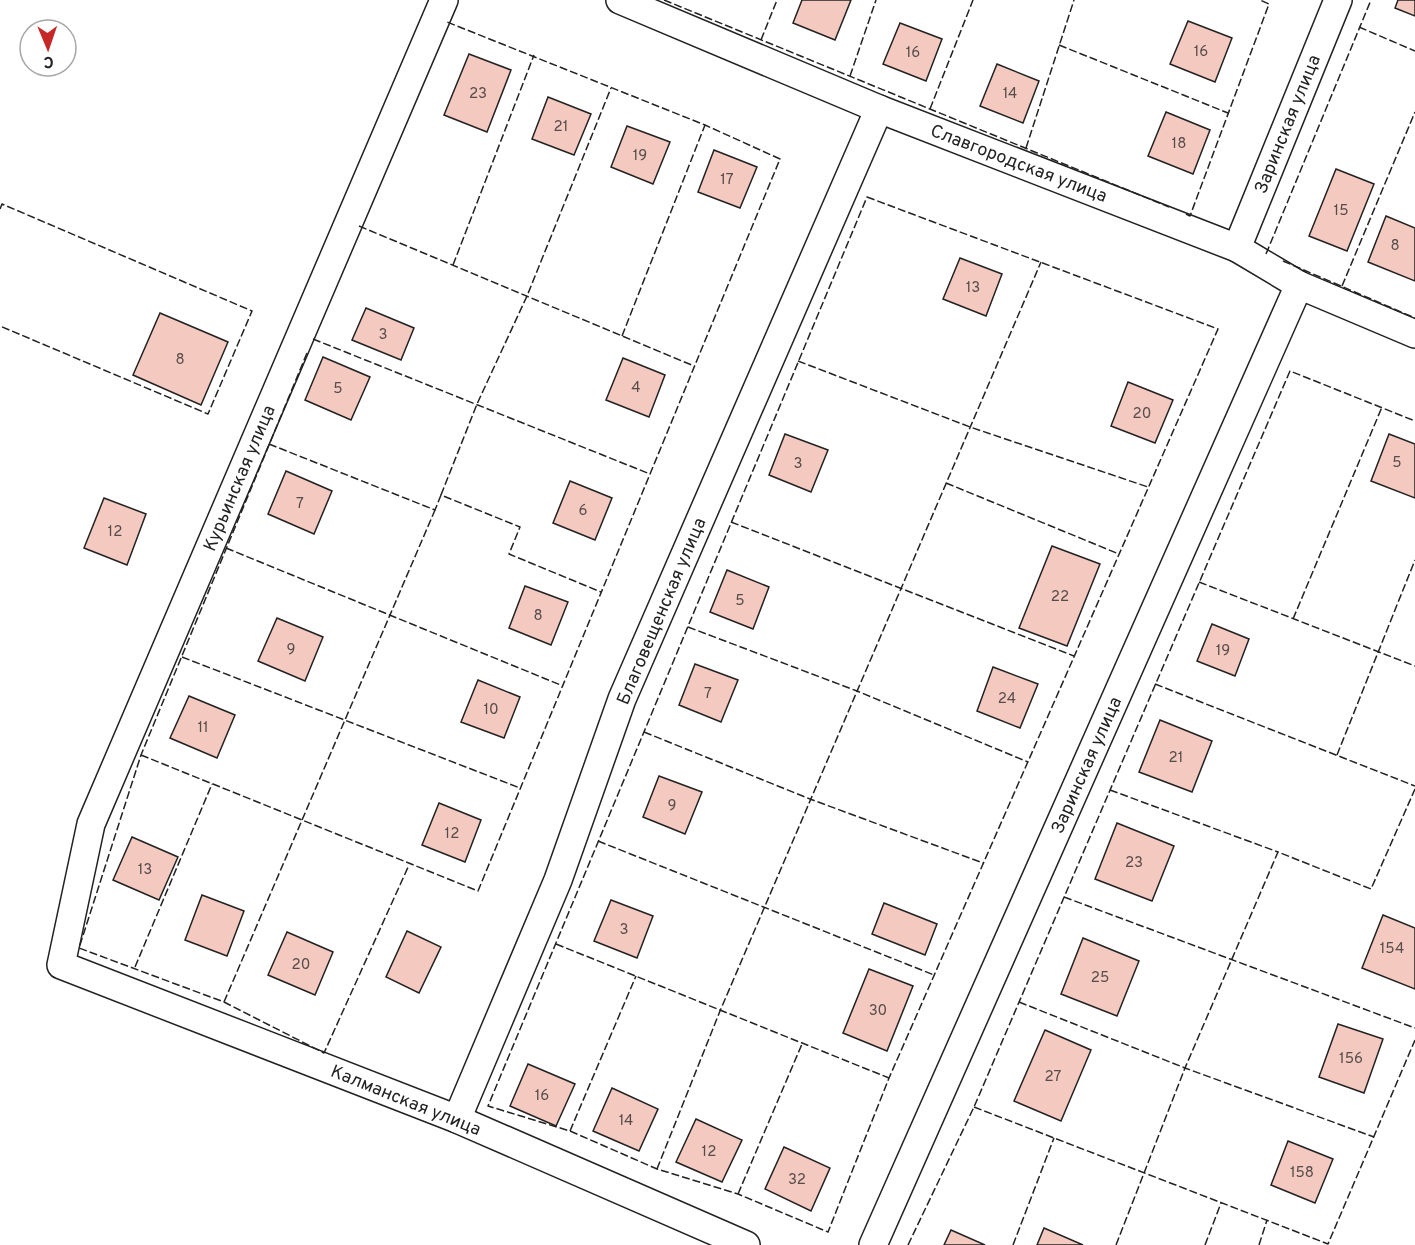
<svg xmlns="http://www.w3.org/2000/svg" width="1415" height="1245" viewBox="0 0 1415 1245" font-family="Overpass,sans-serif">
  <rect width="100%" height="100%" fill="#fff"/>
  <g fill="#f3c9c0" stroke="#222" stroke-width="1.5">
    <path d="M 802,0 L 851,0 L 835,40 L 793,23 Z"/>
    <path d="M 1398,0 L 1415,0 L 1415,16 L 1395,8 Z"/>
    <path d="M 1188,21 L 1232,38 L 1215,82 L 1170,64 Z"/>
    <path d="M 900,23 L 942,39 L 926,81 L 883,64 Z"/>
    <path d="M 469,54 L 511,70 L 487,132 L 444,115 Z"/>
    <path d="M 997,64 L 1039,81 L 1023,123 L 980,106 Z"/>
    <path d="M 548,97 L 591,114 L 574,155 L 532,139 Z"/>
    <path d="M 1166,112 L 1210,130 L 1193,174 L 1148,156 Z"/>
    <path d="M 627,126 L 670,142 L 653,184 L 611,167 Z"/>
    <path d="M 714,150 L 757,167 L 740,208 L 698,192 Z"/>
    <path d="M 1336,169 L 1374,184 L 1347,251 L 1309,236 Z"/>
    <path d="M 1386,216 L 1415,228 L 1415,281 L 1368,262 Z"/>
    <path d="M 960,258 L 1002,274 L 986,316 L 943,299 Z"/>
    <path d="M 366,308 L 414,328 L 401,360 L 352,340 Z"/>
    <path d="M 160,313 L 228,342 L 201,405 L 133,375 Z"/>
    <path d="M 323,357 L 370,377 L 351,420 L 305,400 Z"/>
    <path d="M 623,358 L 665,375 L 649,417 L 606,400 Z"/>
    <path d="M 1128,382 L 1173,400 L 1155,443 L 1111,426 Z"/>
    <path d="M 785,434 L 828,450 L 811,492 L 769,475 Z"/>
    <path d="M 1389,434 L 1415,444 L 1415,498 L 1371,481 Z"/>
    <path d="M 286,471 L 332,491 L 314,534 L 268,514 Z"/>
    <path d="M 570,481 L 612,498 L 595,540 L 553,523 Z"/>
    <path d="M 104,498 L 146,514 L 127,565 L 84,548 Z"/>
    <path d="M 1052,546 L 1100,564 L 1067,646 L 1019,628 Z"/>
    <path d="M 727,570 L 769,587 L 753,629 L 710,612 Z"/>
    <path d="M 525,586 L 568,602 L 551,645 L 509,628 Z"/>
    <path d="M 277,618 L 323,637 L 305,681 L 258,661 Z"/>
    <path d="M 1212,624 L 1249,639 L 1235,676 L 1197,661 Z"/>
    <path d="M 695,664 L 738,680 L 721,722 L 679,705 Z"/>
    <path d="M 993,667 L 1038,684 L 1020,728 L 977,711 Z"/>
    <path d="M 478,680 L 520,697 L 504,738 L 461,722 Z"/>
    <path d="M 189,696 L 235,715 L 217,758 L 170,738 Z"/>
    <path d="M 1160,720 L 1212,741 L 1192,792 L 1139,772 Z"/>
    <path d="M 659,776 L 702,792 L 685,834 L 643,817 Z"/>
    <path d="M 439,803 L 481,820 L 465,862 L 422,845 Z"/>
    <path d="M 1117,823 L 1174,846 L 1152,901 L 1095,879 Z"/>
    <path d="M 132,837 L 178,857 L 159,900 L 113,880 Z"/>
    <path d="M 202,895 L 244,911 L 227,956 L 185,940 Z"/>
    <path d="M 611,900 L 653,916 L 637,958 L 594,941 Z"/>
    <path d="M 884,903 L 937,924 L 925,955 L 872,934 Z"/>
    <path d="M 1383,915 L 1415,928 L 1415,989 L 1362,968 Z"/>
    <path d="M 407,931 L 441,947 L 419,993 L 386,977 Z"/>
    <path d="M 287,932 L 333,952 L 315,995 L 268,975 Z"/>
    <path d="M 1083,938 L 1139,961 L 1117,1016 L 1061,994 Z"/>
    <path d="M 869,969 L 913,986 L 887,1051 L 843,1033 Z"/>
    <path d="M 1338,1024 L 1383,1039 L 1364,1093 L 1319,1077 Z"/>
    <path d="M 1045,1030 L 1091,1050 L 1061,1121 L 1014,1101 Z"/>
    <path d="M 528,1064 L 575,1084 L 556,1126 L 510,1106 Z"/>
    <path d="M 612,1088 L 658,1109 L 639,1151 L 593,1131 Z"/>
    <path d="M 696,1119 L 742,1140 L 722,1182 L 676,1162 Z"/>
    <path d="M 1288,1141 L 1333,1159 L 1315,1203 L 1271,1185 Z"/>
    <path d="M 784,1147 L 830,1168 L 811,1211 L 765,1189 Z"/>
    <path d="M 1044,1228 L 1083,1245 L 1037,1245 Z"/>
    <path d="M 951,1230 L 985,1245 L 944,1245 Z"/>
  </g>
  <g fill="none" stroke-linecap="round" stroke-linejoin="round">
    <defs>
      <g id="minor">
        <path d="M 444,0 L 91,824 L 61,965 L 457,1119 L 746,1245"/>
        <path d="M 620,0 L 879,109 L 1237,248 L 1299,285 L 1415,334"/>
        <path d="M 1237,248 L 1338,0"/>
        <path d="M 457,1119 L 558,880 L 622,699 L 879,109"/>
        <path d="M 873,1245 L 1299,285"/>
      </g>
    </defs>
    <use href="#minor" stroke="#222" stroke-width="30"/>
    <use href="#minor" stroke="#fff" stroke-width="27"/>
    <g stroke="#222" stroke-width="1.5" stroke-dasharray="8 3" stroke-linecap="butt">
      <path d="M 664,0 L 1169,207"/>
      <path d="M 1359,27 L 1415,51"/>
      <path d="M 761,40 L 777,0"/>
      <path d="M 1059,45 L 1228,113"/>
      <path d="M 850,76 L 876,0"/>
      <path d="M 930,109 L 973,0"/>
      <path d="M 1026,148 L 1074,0"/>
      <path d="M 867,197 L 1218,329 L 889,1078 L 828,1232 L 738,1194 L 657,1169 L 570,1131 L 488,1106 Z"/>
      <path d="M 0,209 L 2,204 L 252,311 L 208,414 L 0,326"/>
      <path d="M 1186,214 L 1190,216 L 1269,4 L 1260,0"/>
      <path d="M 359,226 L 694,366"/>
      <path d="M 1266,254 L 1371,0"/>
      <path d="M 1283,261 L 1415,318"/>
      <path d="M 453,265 L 534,55"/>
      <path d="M 1342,286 L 1415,112"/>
      <path d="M 622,336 L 705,125"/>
      <path d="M 313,339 L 650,474"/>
      <path d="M 307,353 L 141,755 L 79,948 L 224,1002 L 324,1053 L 409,865"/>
      <path d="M 798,361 L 970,427 L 1148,487"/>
      <path d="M 269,444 L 435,510 L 441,495 L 520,527 L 509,554 L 601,592"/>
      <path d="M 946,483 L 1119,554"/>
      <path d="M 441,495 L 477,404 L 527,296 L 611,88"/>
      <path d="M 731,522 L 1074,656"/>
      <path d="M 226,548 L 563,686"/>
      <path d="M 1199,582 L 1415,666"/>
      <path d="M 1293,619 L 1382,407"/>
      <path d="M 688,627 L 857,691 L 1028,762"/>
      <path d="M 182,657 L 520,788"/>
      <path d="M 1155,684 L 1415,786"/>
      <path d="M 644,732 L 810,799 L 983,863"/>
      <path d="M 141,755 L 478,891 L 780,159 L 705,125 L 447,22"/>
      <path d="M 1337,755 L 1415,560"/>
      <path d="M 1110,790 L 1278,852"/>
      <path d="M 598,841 L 934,975"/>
      <path d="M 1064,897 L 1415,1028"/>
      <path d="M 556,944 L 889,1078"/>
      <path d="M 135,967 L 212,784"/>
      <path d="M 224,1002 L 435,510"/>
      <path d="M 1019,1002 L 1185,1068 L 1374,1137"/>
      <path d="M 974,1107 L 1328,1244 L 1415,1040"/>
      <path d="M 570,1131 L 636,976"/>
      <path d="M 657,1169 L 720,1011 L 1041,262"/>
      <path d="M 738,1194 L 802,1044"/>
      <path d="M 908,1245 L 974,1107 L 1290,371 L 1415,421"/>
      <path d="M 1013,1245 L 1054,1138"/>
      <path d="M 1116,1245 L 1185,1068 L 1278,852 L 1371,889 L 1415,789"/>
      <path d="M 1205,1245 L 1221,1203"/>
      <path d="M 1259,1245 L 1267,1220"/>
    </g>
  </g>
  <g text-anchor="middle" stroke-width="4.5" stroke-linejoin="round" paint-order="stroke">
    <g font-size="15" fill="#564c4a">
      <text x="1201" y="56">16</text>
      <text x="913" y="57">16</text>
      <text x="478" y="98">23</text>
      <text x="1010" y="98">14</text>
      <text x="561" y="131">21</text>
      <text x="1179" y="148">18</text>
      <text x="640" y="160">19</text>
      <text x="727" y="184">17</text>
      <text x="1341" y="215">15</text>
      <text x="1395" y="250">8</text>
      <text x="973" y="292">13</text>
      <text x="383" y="339">3</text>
      <text x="180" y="364">8</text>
      <text x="636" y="392">4</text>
      <text x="338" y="393">5</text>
      <text x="1142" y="418">20</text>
      <text x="1397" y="467">5</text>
      <text x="798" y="468">3</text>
      <text x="300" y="508">7</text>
      <text x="583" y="515">6</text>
      <text x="115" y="536">12</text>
      <text x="1060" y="601">22</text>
      <text x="740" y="605">5</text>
      <text x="538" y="620">8</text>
      <text x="291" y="654">9</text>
      <text x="1223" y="655">19</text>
      <text x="708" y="698">7</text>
      <text x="1007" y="703">24</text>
      <text x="491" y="714">10</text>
      <text x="203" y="732">11</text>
      <text x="1176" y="762">21</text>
      <text x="672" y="810">9</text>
      <text x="452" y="838">12</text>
      <text x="1134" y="867">23</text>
      <text x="145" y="874">13</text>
      <text x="624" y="934">3</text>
      <text x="1392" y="953">154</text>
      <text x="301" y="969">20</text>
      <text x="1100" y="982">25</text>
      <text x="878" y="1015">30</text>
      <text x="1351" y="1063">156</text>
      <text x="1053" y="1081">27</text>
      <text x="542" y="1100">16</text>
      <text x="626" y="1125">14</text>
      <text x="709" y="1156">12</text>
      <text x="1302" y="1177">158</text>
      <text x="797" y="1184">32</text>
    </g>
    <g font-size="18" fill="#222" stroke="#fff">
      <text transform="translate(1287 124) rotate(-68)" y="6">Заринская улица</text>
      <text transform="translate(1019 163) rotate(21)" y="6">Славгородская улица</text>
      <text transform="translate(239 478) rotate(-67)" y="6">Курьинская улица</text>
      <text transform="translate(661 611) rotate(-67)" y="6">Благовещенская улица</text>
      <text transform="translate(1086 765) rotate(-66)" y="6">Заринская улица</text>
      <text transform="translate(406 1100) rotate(22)" y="6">Калманская улица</text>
    </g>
  </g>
  <g transform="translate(48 48) rotate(178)"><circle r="28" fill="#ffffff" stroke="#a7a7a7" stroke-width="1.5"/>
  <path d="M0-4.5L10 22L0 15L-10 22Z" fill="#c62828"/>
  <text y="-9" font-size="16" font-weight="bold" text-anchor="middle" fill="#222222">С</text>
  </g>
</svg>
